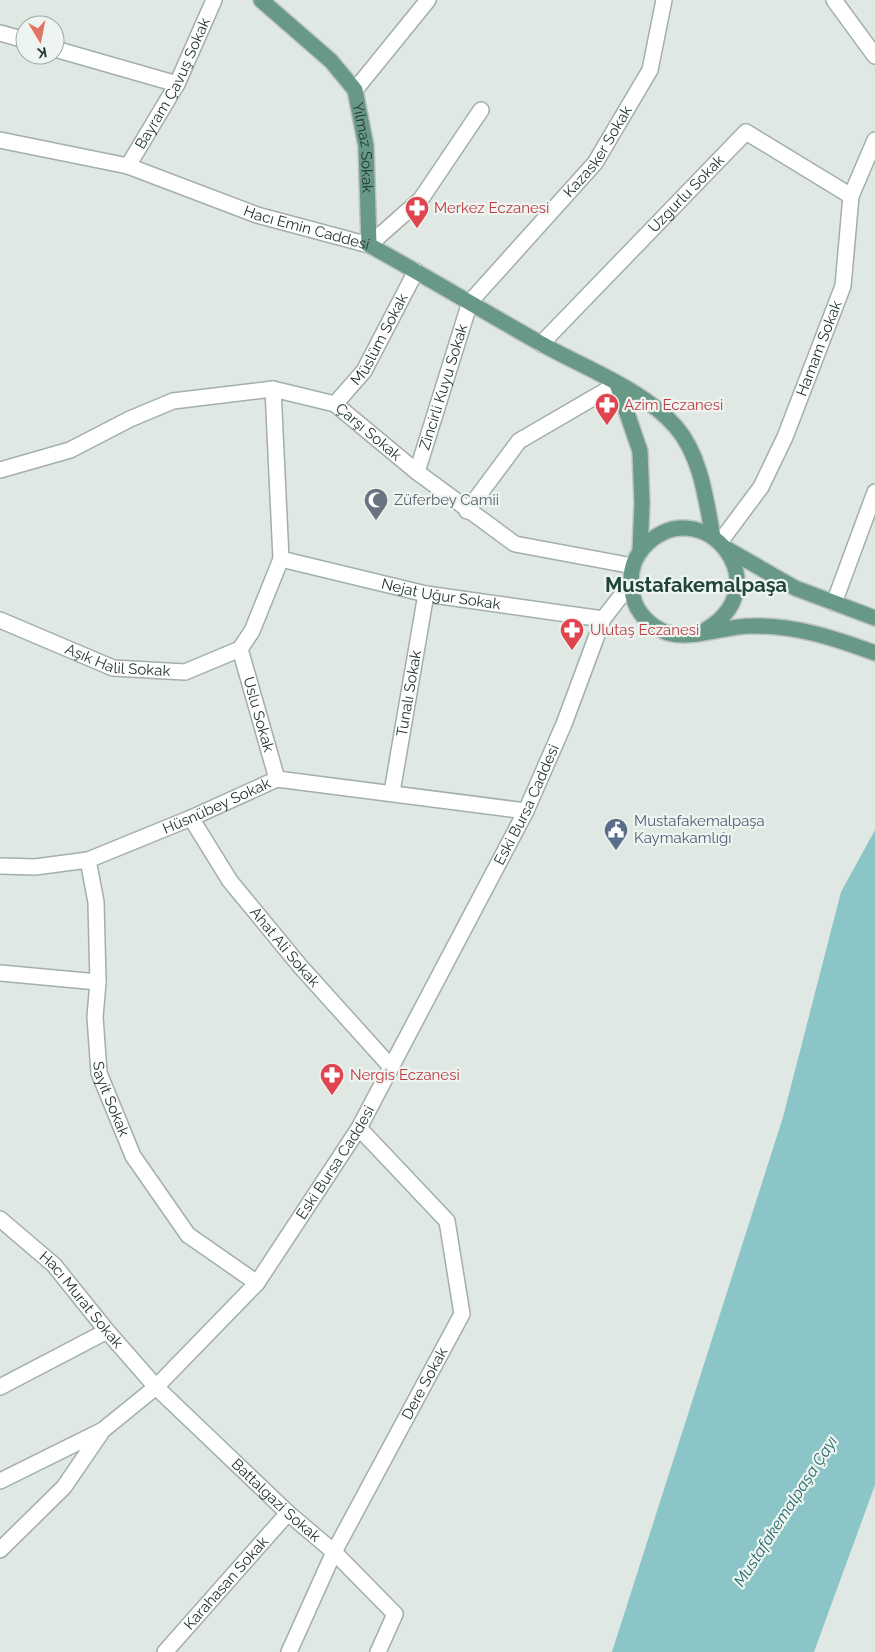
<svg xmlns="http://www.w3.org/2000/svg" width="875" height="1652" viewBox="0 0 875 1652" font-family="Raleway,sans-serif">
  <rect width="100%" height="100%" fill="#dfe8e3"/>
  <path fill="#8cc5c8" d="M 875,830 L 875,1485 L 814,1652 L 612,1652 L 783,1117 L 841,892 Z"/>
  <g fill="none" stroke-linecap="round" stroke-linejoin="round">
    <defs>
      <g id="minor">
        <path d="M 834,0 L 875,56"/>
        <path d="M 0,33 L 25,40"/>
        <path d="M 55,49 L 177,84"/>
        <path d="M 355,90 L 428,0"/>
        <path id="s1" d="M 0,140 L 128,166 L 257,215 L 369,245 L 421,199 L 481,110"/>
        <path id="s2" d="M 128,166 L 177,84 L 214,0"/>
        <path id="s3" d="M 541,344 L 746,132 L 851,196"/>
        <path id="s4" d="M 335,404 L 364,371 L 416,271"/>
        <path id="s5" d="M 0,470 L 70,450 L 130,419 L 173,401 L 273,389 L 335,404 L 417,472 L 515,544 L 633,566"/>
        <path id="s6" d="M 417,472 L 470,302 L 595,163 L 650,70 L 664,0"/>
        <path d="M 467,511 L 519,441 L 617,384"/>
        <path id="s7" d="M 720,542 L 761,487 L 785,437 L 843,286 L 851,196 L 875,140"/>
        <path id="s8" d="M 281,559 L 426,594 L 603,619"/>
        <path d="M 834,603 L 875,492"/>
        <path id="s9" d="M 0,620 L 113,668 L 185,672 L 240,649 L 252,631 L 281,559 L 273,389"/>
        <path id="s10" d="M 240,649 L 277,779"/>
        <path id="s11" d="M 392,792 L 426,594"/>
        <path id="s12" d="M 191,818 L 230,881 L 300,966 L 391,1067"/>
        <path id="s13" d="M 88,860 L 96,902 L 98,982 L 95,1017 L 99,1073 L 133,1156 L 188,1235 L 257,1283"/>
        <path id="s14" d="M 0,866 L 35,867 L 88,860 L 191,818 L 277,779 L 526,811"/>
        <path d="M 0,973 L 98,982"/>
        <path id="s15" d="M 0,1219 L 54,1265 L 107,1331 L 156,1387 L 288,1513 L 334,1552 L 395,1614 L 378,1652"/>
        <path d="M 0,1387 L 107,1331"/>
        <path id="s16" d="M 0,1481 L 103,1430 L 156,1387 L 257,1283 L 359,1128 L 526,811 L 564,724 L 603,619 L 631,583"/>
        <path d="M 0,1550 L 64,1487 L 101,1433"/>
        <path id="s17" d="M 165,1652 L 288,1513"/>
        <path id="s18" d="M 289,1652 L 334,1552 L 462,1314 L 447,1221 L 359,1128"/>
      </g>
      <g id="major">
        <path id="s19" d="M 261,0 L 331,61 L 355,90 L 366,146 L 369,245 C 427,277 483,311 540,343 C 584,368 643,389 676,427 C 701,456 706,500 713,537"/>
        <path d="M 617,384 L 640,451 L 642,503 L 640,552"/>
        <path d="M 727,549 L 795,588 L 875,618"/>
        <path d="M 700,633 C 787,588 701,486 644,547 C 631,561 629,579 633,596 C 636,613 652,628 668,633 C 694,640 724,626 751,626 C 795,625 834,638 875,653"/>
      </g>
    </defs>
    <use href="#minor" stroke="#a3afa9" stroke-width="18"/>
    <use href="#major" stroke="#bdc3c0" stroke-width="18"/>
    <use href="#minor" stroke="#fff" stroke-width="15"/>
    <use href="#major" stroke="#689987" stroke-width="15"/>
  </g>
  <defs>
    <symbol id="pharmacy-pin" viewBox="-11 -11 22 30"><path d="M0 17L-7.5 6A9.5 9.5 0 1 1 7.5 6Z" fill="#e0444e" stroke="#eef5f1"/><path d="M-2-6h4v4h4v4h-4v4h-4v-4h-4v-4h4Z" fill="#fff"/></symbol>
    <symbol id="mosque-pin" viewBox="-11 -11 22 30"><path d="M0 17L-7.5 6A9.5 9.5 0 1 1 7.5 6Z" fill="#6b7280" stroke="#eef5f1"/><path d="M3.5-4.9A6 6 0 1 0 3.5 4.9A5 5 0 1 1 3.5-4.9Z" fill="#fff"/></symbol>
    <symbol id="civic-pin" viewBox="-11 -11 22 30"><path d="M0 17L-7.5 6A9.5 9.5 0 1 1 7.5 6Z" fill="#5c6f8a" stroke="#eef5f1"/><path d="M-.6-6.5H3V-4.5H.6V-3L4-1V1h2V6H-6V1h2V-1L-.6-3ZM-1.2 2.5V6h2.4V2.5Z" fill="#fff"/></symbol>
  </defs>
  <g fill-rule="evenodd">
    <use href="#pharmacy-pin" x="403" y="194" width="28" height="38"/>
    <use href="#pharmacy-pin" x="593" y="391" width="28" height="38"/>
    <use href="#mosque-pin" x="362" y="486" width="28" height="38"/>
    <use href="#pharmacy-pin" x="558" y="616" width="28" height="38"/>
    <use href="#civic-pin" x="602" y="816" width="28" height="38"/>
    <use href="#pharmacy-pin" x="318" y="1061" width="28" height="38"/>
  </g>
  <g text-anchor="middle" stroke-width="4.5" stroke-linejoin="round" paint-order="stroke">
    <g font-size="15" fill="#22362e" stroke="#eef5f1">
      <text dy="5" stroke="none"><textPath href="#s2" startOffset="94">Bayram Çavuş Sokak</textPath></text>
      <text dy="5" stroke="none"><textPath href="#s19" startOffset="189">Yılmaz Sokak</textPath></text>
      <text dy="5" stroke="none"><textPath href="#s6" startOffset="376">Kazasker Sokak</textPath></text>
      <text dy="5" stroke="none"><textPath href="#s3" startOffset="209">Uzgurlu Sokak</textPath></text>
      <text dy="5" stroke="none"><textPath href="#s1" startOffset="320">Hacı Emin Caddesi</textPath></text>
      <text dy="5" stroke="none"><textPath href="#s4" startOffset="79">Müslüm Sokak</textPath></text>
      <text dy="5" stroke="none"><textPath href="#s7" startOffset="219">Hamam Sokak</textPath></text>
      <text dy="5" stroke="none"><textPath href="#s6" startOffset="89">Zincirli Kuyu Sokak</textPath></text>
      <text dy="5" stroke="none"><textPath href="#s5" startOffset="395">Çarşı Sokak</textPath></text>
      <text dy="5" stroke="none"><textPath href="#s8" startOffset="164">Nejat Uğur Sokak</textPath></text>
      <text dy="5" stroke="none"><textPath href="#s9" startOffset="126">Aşık Halil Sokak</textPath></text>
      <text dy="5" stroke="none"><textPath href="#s11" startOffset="100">Tunalı Sokak</textPath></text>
      <text dy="5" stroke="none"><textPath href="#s10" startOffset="68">Uslu Sokak</textPath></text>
      <text dy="5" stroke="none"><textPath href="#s16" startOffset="878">Eski Bursa Caddesi</textPath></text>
      <text dy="5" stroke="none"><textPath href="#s14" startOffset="228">Hüsnübey Sokak</textPath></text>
      <text dy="5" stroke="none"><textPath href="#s12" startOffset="160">Ahat Ali Sokak</textPath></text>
      <text dy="5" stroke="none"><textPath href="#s13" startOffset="242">Sayit Sokak</textPath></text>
      <text dy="5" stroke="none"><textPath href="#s16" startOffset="472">Eski Bursa Caddesi</textPath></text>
      <text dy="5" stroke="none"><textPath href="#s15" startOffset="115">Hacı Murat Sokak</textPath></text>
      <text dy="5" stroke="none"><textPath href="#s18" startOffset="301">Dere Sokak</textPath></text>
      <text dy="5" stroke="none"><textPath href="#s15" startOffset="395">Battalgazi Sokak</textPath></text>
      <text dy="5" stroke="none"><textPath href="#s17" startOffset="92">Karahasan Sokak</textPath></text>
    </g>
    <g font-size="15" fill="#be3a42" stroke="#eef5f1" text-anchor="start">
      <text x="434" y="213">Merkez Eczanesi</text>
      <text x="624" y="410">Azim Eczanesi</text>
      <text x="590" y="635">Ulutaş Eczanesi</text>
      <text x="350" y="1080">Nergis Eczanesi</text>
    </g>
    <g font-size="15" fill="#5b616d" stroke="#eef5f1" text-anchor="start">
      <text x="394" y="505">Züferbey Camii</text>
    </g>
    <g font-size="15" fill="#4e5e75" stroke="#eef5f1" text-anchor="start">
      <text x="634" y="826">Mustafakemalpaşa<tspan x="634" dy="17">Kaymakamlığı</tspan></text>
    </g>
    <g font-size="16" font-style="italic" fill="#23676a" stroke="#eef5f1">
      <text transform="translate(785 1511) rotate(-57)" y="6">Mustafakemalpaşa Çayı</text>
    </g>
    <g font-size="20" font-weight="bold" fill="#204538" stroke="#eef5f1">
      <text x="696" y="592">Mustafakemalpaşa</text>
    </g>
  </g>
  <g transform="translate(40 40) rotate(170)"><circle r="24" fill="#eef5f1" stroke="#9ca9a3"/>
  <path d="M0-4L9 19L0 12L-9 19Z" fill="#e27463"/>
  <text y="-8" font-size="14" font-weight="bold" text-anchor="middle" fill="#22362e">K</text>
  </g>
</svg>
